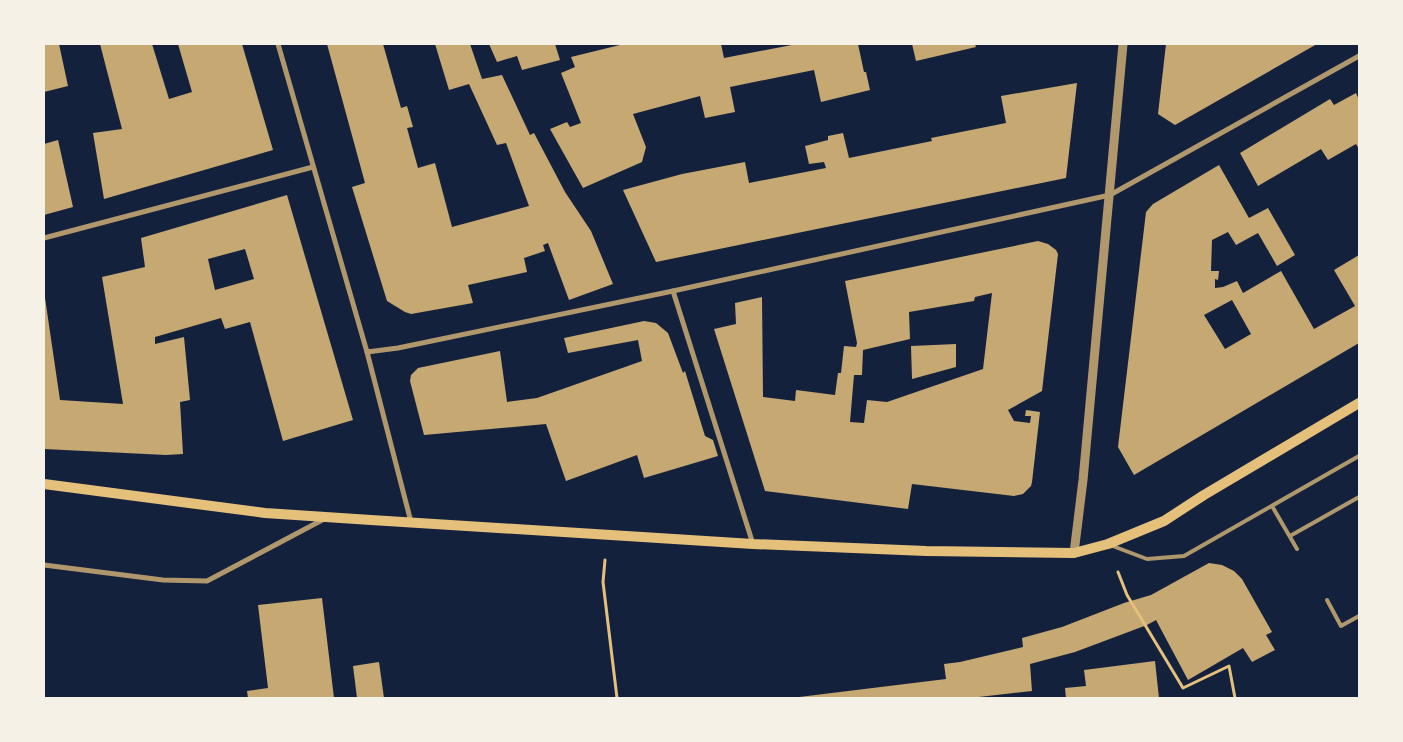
<svg xmlns="http://www.w3.org/2000/svg" width="1403" height="742" viewBox="0 0 1403 742" font-family="'Space Grotesk',sans-serif">
  <rect width="100%" height="100%" fill="#14213d"/>
  <g fill="#c6a872" fill-rule="evenodd">
    <path d="M 44,44 L 59,44 L 68,86 L 44,92 Z"/>
    <path d="M 100,44 L 152,44 L 169,99 L 192,92 L 178,44 L 242,44 L 273,150 L 104,199 L 93,133 L 122,129 Z"/>
    <path d="M 327,44 L 383,44 L 401,108 L 407,106 L 413,127 L 407,128 L 418,168 L 435,163 L 452,227 L 529,206 L 506,143 L 497,145 L 469,84 L 449,90 L 435,44 L 470,44 L 482,79 L 502,75 L 530,135 L 534,133 L 565,192 L 591,231 L 613,284 L 569,300 L 548,243 L 543,245 L 545,251 L 524,258 L 527,272 L 468,285 L 473,303 L 411,314 L 405,312 L 387,301 L 352,187 L 365,183 Z"/>
    <path d="M 489,44 L 555,44 L 560,60 L 522,70 L 517,56 L 497,62 Z"/>
    <path d="M 624,44 L 721,44 L 724,58 L 797,44 L 858,44 L 864,72 L 866,72 L 870,90 L 821,102 L 814,70 L 730,87 L 735,112 L 705,118 L 700,96 L 633,114 L 646,147 L 642,162 L 583,188 L 550,129 L 567,122 L 570,127 L 581,123 L 561,73 L 575,67 L 571,57 Z"/>
    <path d="M 912,44 L 975,44 L 976,47 L 916,61 Z"/>
    <path d="M 1166,44 L 1317,44 L 1175,125 L 1158,114 Z"/>
    <path d="M 1077,83 L 1066,178 L 656,262 L 623,190 L 682,174 L 745,162 L 749,183 L 826,168 L 824,162 L 809,164 L 805,146 L 828,140 L 828,136 L 843,133 L 849,158 L 932,141 L 931,138 L 1006,123 L 1001,96 Z"/>
    <path d="M 1356,93 L 1359,100 L 1359,149 L 1356,144 L 1328,160 L 1321,149 L 1258,186 L 1240,153 L 1330,99 L 1334,105 Z"/>
    <path d="M 58,140 L 73,207 L 44,215 L 44,144 Z"/>
    <path d="M 1219,165 L 1249,218 L 1268,208 L 1295,255 L 1277,266 L 1258,233 L 1236,245 L 1228,232 L 1212,240 L 1211,271 L 1219,271 L 1218,280 L 1215,279 L 1215,288 L 1223,287 L 1237,281 L 1243,293 L 1281,271 L 1314,329 L 1355,306 L 1334,270 L 1359,255 L 1359,343 L 1134,475 L 1118,447 L 1146,212 L 1153,204 ZM 1232,300 L 1251,334 L 1225,349 L 1204,315 Z"/>
    <path d="M 287,195 L 353,420 L 283,441 L 250,322 L 225,329 L 221,318 L 155,337 L 155,344 L 184,337 L 190,400 L 180,402 L 183,454 L 166,455 L 44,449 L 44,291 L 60,400 L 123,404 L 102,277 L 145,267 L 141,238 ZM 245,249 L 254,279 L 215,290 L 208,259 Z"/>
    <path d="M 1038,241 L 1048,244 L 1056,250 L 1058,254 L 1042,391 L 1008,410 L 1014,421 L 1030,423 L 1031,416 L 1025,416 L 1026,410 L 1040,412 L 1032,482 L 1031,486 L 1023,494 L 1014,496 L 912,484 L 908,509 L 765,491 L 714,329 L 736,324 L 735,303 L 762,297 L 763,397 L 795,401 L 796,390 L 835,395 L 838,373 L 841,373 L 844,346 L 856,347 L 857,343 L 845,281 ZM 992,293 L 983,369 L 887,402 L 867,400 L 864,423 L 850,422 L 854,375 L 862,375 L 863,350 L 910,339 L 909,312 L 974,301 L 975,297 Z"/>
    <path d="M 644,321 L 656,323 L 668,333 L 683,373 L 685,371 L 705,436 L 713,440 L 718,456 L 644,478 L 637,455 L 566,481 L 546,424 L 424,435 L 410,381 L 411,375 L 418,368 L 500,351 L 507,402 L 537,398 L 642,361 L 638,340 L 568,353 L 564,338 Z"/>
    <path d="M 956,344 L 956,367 L 912,379 L 911,346 Z"/>
    <path d="M 1209,563 L 1222,565 L 1234,571 L 1242,579 L 1272,632 L 1266,635 L 1275,650 L 1252,662 L 1243,648 L 1188,680 L 1156,620 L 1147,625 L 1075,652 L 1030,664 L 1032,691 L 970,698 L 791,698 L 946,679 L 944,664 L 960,662 L 1023,647 L 1022,638 L 1062,627 L 1124,603 L 1151,595 Z"/>
    <path d="M 322,598 L 334,698 L 248,698 L 247,691 L 268,688 L 258,605 Z"/>
    <path d="M 1155,661 L 1159,698 L 1066,698 L 1065,688 L 1086,686 L 1084,670 Z"/>
    <path d="M 379,662 L 384,698 L 357,698 L 353,666 Z"/>
  </g>
  <g fill="none" stroke-linecap="round" stroke-linejoin="round">
    <g stroke="#e5c07b" stroke-width="3">
      <path d="M 605,560 L 603,582 L 617,698"/>
      <path d="M 1118,572 L 1127,595 L 1183,688 L 1229,666 L 1235,698"/>
    </g>
    <g stroke="#b1986c" stroke-width="4">
      <path d="M 1272,506 L 1297,549"/>
      <path d="M 1290,536 L 1359,497"/>
      <path d="M 1110,545 L 1147,559 L 1184,556 L 1359,456"/>
      <path d="M 1327,600 L 1341,626 L 1359,616"/>
    </g>
    <g stroke="#b1986c" stroke-width="5">
      <path d="M 278,44 L 367,352 L 411,522"/>
      <path d="M 44,238 L 313,167"/>
      <path d="M 673,291 L 753,544"/>
      <path d="M 367,352 L 398,348 L 673,291 L 1110,195 L 1359,56"/>
      <path d="M 44,565 L 163,580 L 207,581 L 326,518"/>
    </g>
    <path stroke="#b1986c" stroke-width="9" d="M 1074,553 L 1083,480 L 1123,44"/>
    <path stroke="#e5c07b" stroke-width="10" d="M 44,484 L 265,513 L 371,520 L 753,544 L 926,551 L 1074,553 L 1108,544 L 1164,521 L 1204,495 L 1359,403"/>
  </g>
  <rect width="1403" height="742" fill="none" stroke="#f6f1e7" stroke-width="90"/>
</svg>
